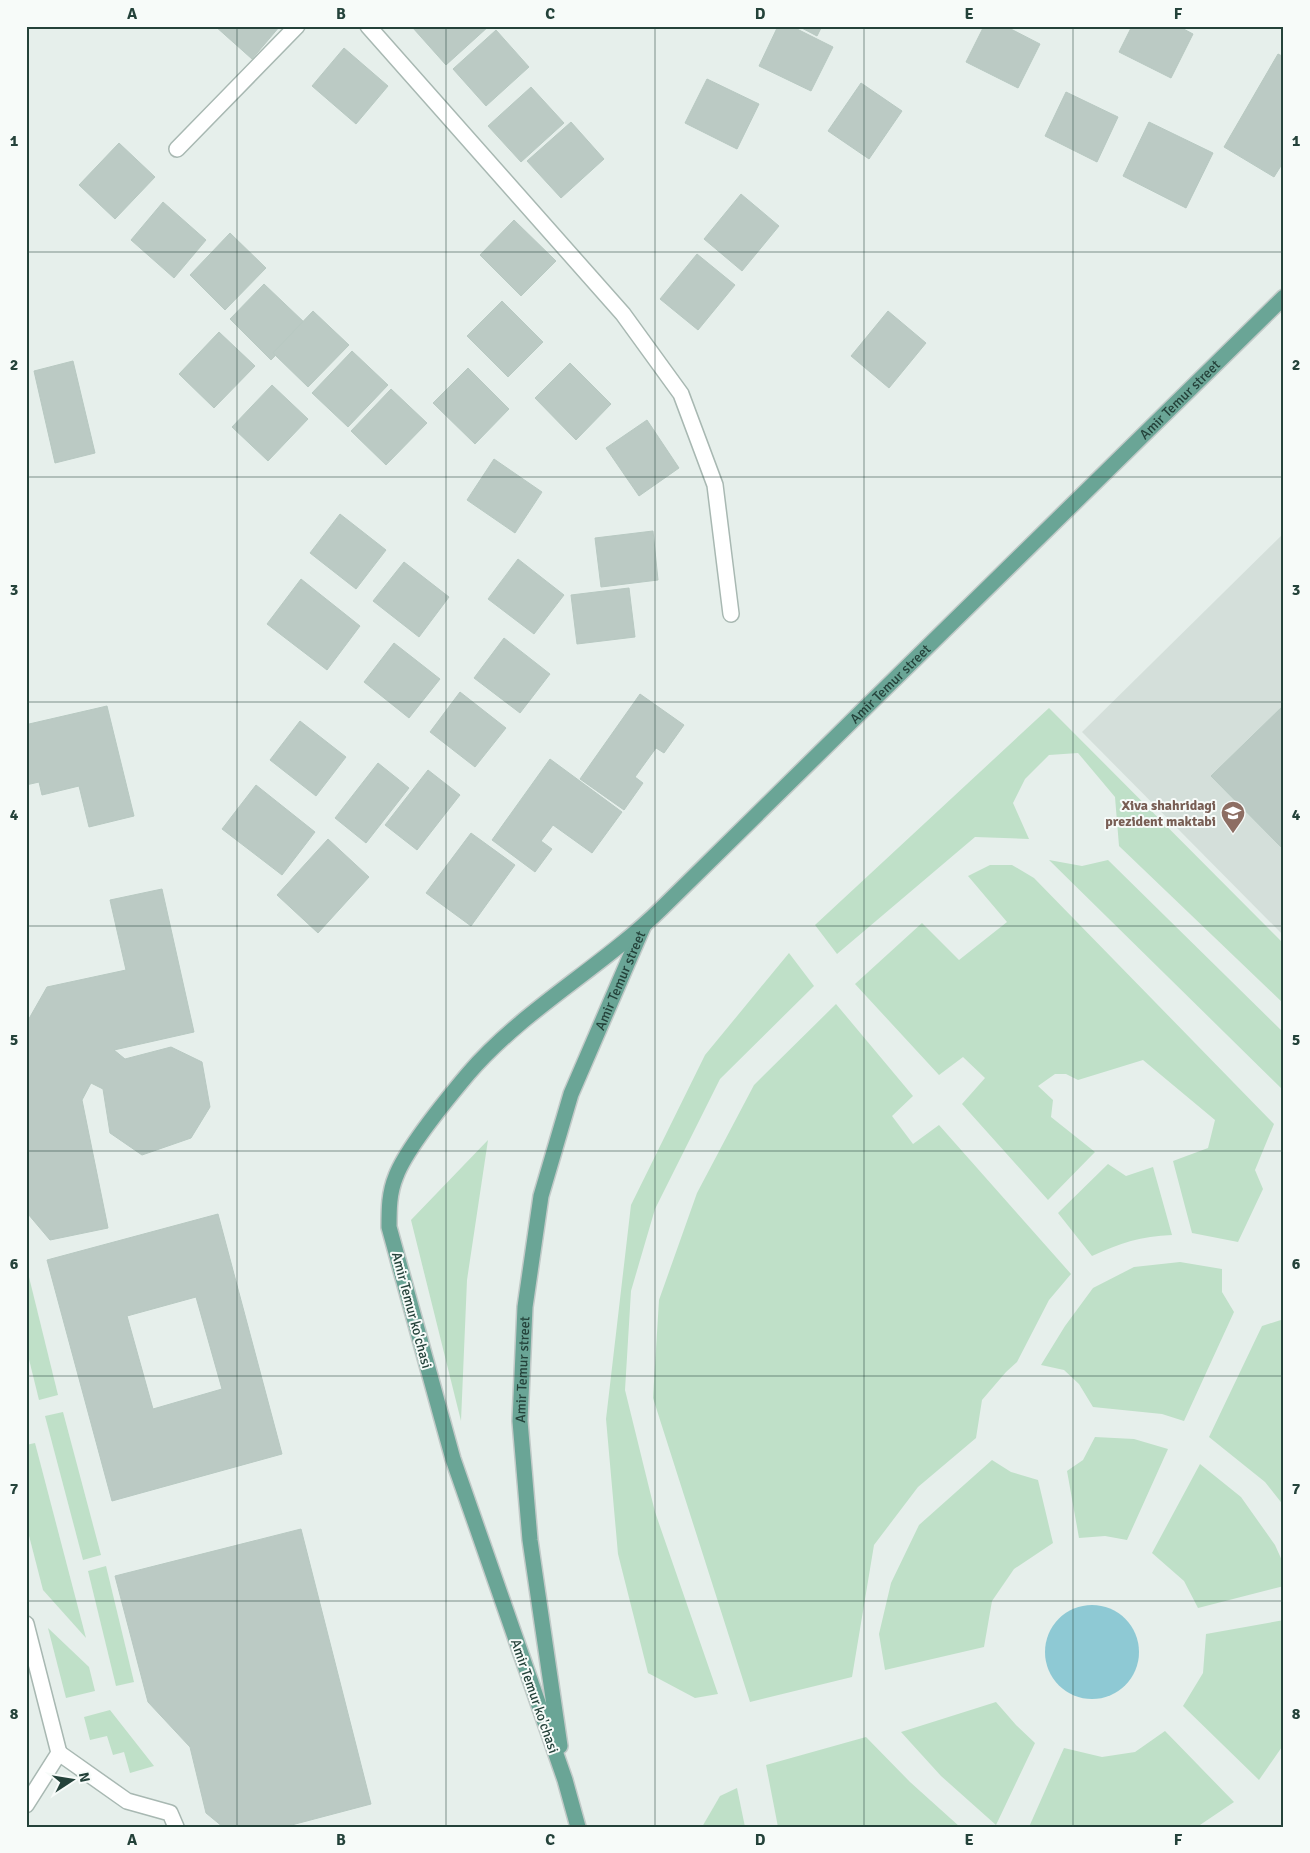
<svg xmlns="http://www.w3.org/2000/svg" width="1310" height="1853" viewBox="0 0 1310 1853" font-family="Signika,sans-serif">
  <rect width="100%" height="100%" fill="#e6efeb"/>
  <path fill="#d4dfda" d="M 1284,533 L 1284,936 L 1082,732 Z"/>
  <g fill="#bfe0c8">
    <path d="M 1049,708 L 1284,944 L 1284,1004 L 1119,846 L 1115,797 L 1078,753 L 1049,755 L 1025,779 L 1013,803 L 1029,839 L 975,837 L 837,954 L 815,925 Z"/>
    <path d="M 1049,860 L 1082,866 L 1108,860 L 1284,1033 L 1284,1091 Z"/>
    <path d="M 990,865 L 1012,865 L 1034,878 L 1274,1124 L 1255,1170 L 1263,1189 L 1238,1242 L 1192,1233 L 1173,1161 L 1208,1148 L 1215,1120 L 1143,1060 L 1078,1080 L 1066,1074 L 1055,1074 L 1038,1086 L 1053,1100 L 1051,1117 L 1095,1152 L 1048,1200 L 962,1104 L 985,1078 L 963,1057 L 939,1075 L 855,984 L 922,923 L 959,960 L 1007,922 L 968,876 Z"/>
    <path d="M 789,953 L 814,986 L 720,1079 L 655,1209 L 631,1291 L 625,1390 L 655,1512 L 718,1694 L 695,1698 L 648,1673 L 618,1554 L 606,1419 L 631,1205 L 705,1055 Z"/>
    <path d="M 836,1004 L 913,1096 L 892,1116 L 913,1144 L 939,1125 L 1071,1274 L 1049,1300 L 1017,1362 L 1006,1372 L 982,1400 L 976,1438 L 918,1487 L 874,1545 L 852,1677 L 750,1702 L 653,1398 L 659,1300 L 697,1193 L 754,1085 Z"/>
    <path d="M 488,1140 L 467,1280 L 461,1421 L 411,1220 Z"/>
    <path d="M 1108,1164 L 1126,1176 L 1153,1167 L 1172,1235 C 1141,1236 1120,1243 1092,1256 L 1058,1213 Z"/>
    <path d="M 1180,1262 L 1222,1269 L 1222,1292 L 1234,1312 L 1184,1421 L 1162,1414 L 1093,1407 L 1079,1384 L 1064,1370 L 1041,1365 L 1065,1326 L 1093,1288 L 1134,1267 Z"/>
    <path d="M 26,1273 L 28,1273 L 58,1395 L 39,1400 L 26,1347 Z"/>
    <path d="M 1284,1319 L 1284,1506 L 1265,1482 L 1209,1437 L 1262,1326 Z"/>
    <path d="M 63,1412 L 101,1555 L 83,1560 L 45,1416 Z"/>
    <path d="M 1095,1437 L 1134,1439 L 1168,1449 L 1127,1540 L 1105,1536 L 1079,1538 L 1067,1471 L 1083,1460 Z"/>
    <path d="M 35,1443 L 86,1638 L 43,1590 L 26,1524 L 26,1445 Z"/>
    <path d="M 992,1460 L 1011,1472 L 1038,1480 L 1053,1543 L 1014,1569 L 992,1601 L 984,1647 L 885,1670 L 879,1634 L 891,1583 L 919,1525 Z"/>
    <path d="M 1200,1464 L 1241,1497 L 1275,1545 L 1284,1565 L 1284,1586 L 1198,1608 L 1184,1581 L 1152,1553 Z"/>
    <path d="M 106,1566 L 134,1682 L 116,1686 L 88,1571 Z"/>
    <path d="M 1284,1620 L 1284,1744 L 1259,1780 L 1183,1706 L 1203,1673 L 1206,1634 Z"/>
    <path d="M 48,1628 L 89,1667 L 95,1691 L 66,1698 Z"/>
    <path d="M 996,1702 L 1016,1725 L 1035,1743 L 996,1825 L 941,1776 L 901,1732 Z"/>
    <path d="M 110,1710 L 154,1766 L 130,1773 L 124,1752 L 113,1755 L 107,1736 L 90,1740 L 84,1717 Z"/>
    <path d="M 1165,1731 L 1234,1802 L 1197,1827 L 1029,1827 L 1064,1748 L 1102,1757 L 1135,1752 Z"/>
    <path d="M 866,1737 L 910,1782 L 960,1827 L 778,1827 L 766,1765 Z"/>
    <path d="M 737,1788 L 745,1827 L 702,1827 L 720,1796 Z"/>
  </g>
  <circle fill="#8ec9d4" cx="1092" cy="1652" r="47"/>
  <g fill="#bbcac4" stroke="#b8c9c2" fill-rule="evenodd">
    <path d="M 215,26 L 280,26 L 252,59 Z"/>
    <path d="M 415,26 L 489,26 L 446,65 L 413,28 Z"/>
    <path d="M 778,26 L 791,26 L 833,47 L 811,91 L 759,66 Z"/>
    <path d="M 798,26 L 822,26 L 817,36 Z"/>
    <path d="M 984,26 L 1005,26 L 1040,44 L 1018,88 L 966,62 Z"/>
    <path d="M 1132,26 L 1178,26 L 1193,34 L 1171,78 L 1119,52 Z"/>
    <path d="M 496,30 L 529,67 L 486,106 L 453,69 Z"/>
    <path d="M 344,48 L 388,86 L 356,124 L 312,86 Z"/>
    <path d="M 1278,54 L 1284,57 L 1284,161 L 1274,177 L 1224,147 Z"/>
    <path d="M 707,79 L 759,104 L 737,149 L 685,123 Z"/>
    <path d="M 861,83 L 902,111 L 869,159 L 828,131 Z"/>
    <path d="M 531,87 L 564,123 L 521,162 L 488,126 Z"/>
    <path d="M 1066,92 L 1118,117 L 1097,162 L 1045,136 Z"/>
    <path d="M 571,122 L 604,159 L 561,198 L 527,161 Z"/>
    <path d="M 1149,122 L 1213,153 L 1186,208 L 1123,176 Z"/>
    <path d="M 119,143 L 155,177 L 115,219 L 79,185 Z"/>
    <path d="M 741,194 L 779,226 L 742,271 L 704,239 Z"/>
    <path d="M 163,202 L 206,240 L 174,278 L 131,240 Z"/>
    <path d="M 514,220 L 556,261 L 521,296 L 480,255 Z"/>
    <path d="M 230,233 L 266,268 L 225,310 L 190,275 Z"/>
    <path d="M 697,254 L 735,285 L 698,330 L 660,299 Z"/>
    <path d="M 264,284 L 306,324 L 271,360 L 230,319 Z"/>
    <path d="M 502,301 L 543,342 L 508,377 L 467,336 Z"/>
    <path d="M 313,311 L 349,345 L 308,387 L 273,353 Z"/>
    <path d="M 888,311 L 926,343 L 889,388 L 851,356 Z"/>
    <path d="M 219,332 L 255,366 L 214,408 L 179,374 Z"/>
    <path d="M 352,351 L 388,385 L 348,427 L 312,393 Z"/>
    <path d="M 73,361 L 95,453 L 55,463 L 34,371 Z"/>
    <path d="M 570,363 L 611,404 L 576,440 L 535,398 Z"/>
    <path d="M 468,368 L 509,409 L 475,444 L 433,403 Z"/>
    <path d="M 272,385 L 308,419 L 268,461 L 232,427 Z"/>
    <path d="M 391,389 L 427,423 L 386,465 L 351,431 Z"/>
    <path d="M 647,420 L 679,468 L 639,496 L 606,448 Z"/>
    <path d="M 494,459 L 542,492 L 515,533 L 467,500 Z"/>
    <path d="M 340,514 L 386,550 L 356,589 L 310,553 Z"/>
    <path d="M 653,531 L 658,580 L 601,587 L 595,538 Z"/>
    <path d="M 518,559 L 564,595 L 534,634 L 488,599 Z"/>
    <path d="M 404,562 L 449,597 L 419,637 L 373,601 Z"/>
    <path d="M 301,579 L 360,626 L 327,670 L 267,624 Z"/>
    <path d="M 629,588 L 635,637 L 577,644 L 571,595 Z"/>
    <path d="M 504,638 L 550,674 L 520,713 L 474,678 Z"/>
    <path d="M 394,643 L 440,679 L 409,718 L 364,682 Z"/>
    <path d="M 460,692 L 506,728 L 475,767 L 430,732 Z"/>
    <path d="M 640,694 L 684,725 L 664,753 L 656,748 L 635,777 L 643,783 L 624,810 L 580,779 Z"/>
    <path d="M 1284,705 L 1284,850 L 1211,776 Z"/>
    <path d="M 107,706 L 134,816 L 89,827 L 79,786 L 42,795 L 39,782 L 26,785 L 26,722 L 29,724 Z"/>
    <path d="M 300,721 L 346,757 L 316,796 L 270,760 Z"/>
    <path d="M 550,759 L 622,812 L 592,853 L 553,825 L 541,841 L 552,849 L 535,872 L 492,840 Z"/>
    <path d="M 378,763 L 409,788 L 366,843 L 335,818 Z"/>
    <path d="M 428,770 L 460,795 L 417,850 L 385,825 Z"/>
    <path d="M 256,785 L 315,832 L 282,875 L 222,829 Z"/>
    <path d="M 471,833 L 515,865 L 471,926 L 426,893 Z"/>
    <path d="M 328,839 L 369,877 L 318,933 L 277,895 Z"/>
    <path d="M 162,889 L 194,1032 L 114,1050 L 125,1059 L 171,1047 L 202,1062 L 210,1107 L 191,1138 L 142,1155 L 110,1133 L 103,1089 L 91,1083 L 82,1100 L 108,1228 L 50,1240 L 28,1214 L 26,1203 L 26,1024 L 47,987 L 126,970 L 110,900 Z"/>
    <path d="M 218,1214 L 282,1454 L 112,1501 L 47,1260 ZM 196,1297 L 222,1389 L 153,1409 L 127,1316 Z"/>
    <path d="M 301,1529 L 371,1804 L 284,1827 L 223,1827 L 206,1813 L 190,1747 L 148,1702 L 115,1576 Z"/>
  </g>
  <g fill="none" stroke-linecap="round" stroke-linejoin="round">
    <defs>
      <g id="street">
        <path d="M 368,26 L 623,314 L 681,394 L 715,485 L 731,614"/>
        <path d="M 177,149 L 297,26"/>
        <path d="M 26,1624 L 59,1753 L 26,1805"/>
        <path d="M 59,1753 L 127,1801 L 170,1813 L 176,1827"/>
      </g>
      <g id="primary">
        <path id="s1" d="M 560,1746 L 530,1540 L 520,1421 L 525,1307 L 541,1196 L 571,1094 L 643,927"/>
        <path id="s2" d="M 578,1827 L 565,1780 L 453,1459 L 389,1227 C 389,1209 389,1193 396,1176 C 407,1147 447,1099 468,1074 C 524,1009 601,968 662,908 C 869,704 1076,501 1284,297"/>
      </g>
    </defs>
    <use href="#street" stroke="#a8b8b2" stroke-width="18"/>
    <use href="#primary" stroke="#c2cac8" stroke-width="18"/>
    <use href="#street" stroke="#fff" stroke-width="15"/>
    <use href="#primary" stroke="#6aa596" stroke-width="15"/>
  </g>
  <path fill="none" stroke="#24423a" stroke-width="1" stroke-opacity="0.55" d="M 237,26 L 237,1827M 446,26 L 446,1827M 655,26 L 655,1827M 864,26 L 864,1827M 1073,26 L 1073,1827M 26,252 L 1284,252M 26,477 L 1284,477M 26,702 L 1284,702M 26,926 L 1284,926M 26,1151 L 1284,1151M 26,1376 L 1284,1376M 26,1601 L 1284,1601"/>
  <defs>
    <symbol id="school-pin" viewBox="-11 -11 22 30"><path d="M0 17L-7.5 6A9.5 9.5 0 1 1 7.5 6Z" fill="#8d6e63" stroke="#f7fbf9"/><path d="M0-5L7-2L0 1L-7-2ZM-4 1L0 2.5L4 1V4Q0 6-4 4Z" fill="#fff"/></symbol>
  </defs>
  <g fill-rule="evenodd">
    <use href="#school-pin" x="1219" y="799" width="28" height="38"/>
  </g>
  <g text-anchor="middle" stroke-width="4" stroke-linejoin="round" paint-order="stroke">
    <g font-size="14" fill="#24423a" stroke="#f7fbf9">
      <text dy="5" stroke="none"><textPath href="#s2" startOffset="1788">Amir Temur street</textPath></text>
      <text dy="5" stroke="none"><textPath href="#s2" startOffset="1382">Amir Temur street</textPath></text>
      <text dy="5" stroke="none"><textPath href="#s1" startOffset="784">Amir Temur street</textPath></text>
      <text transform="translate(412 1310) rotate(75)" y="5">Amir Temur ko'chasi</text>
      <text dy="5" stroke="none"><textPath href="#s1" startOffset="379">Amir Temur street</textPath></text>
      <text transform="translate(535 1696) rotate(71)" y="5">Amir Temur ko'chasi</text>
    </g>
    <g font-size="14" font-weight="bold" fill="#785e54" stroke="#f7fbf9" text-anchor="end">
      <text x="1216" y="810">Xiva shahridagi<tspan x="1216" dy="16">prezident maktabi</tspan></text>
    </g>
  </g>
  <rect width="1310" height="1853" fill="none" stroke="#f7fbf9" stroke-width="55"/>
  <g transform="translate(72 1780) rotate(78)" stroke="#f7fbf9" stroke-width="4" paint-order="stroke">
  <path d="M0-4L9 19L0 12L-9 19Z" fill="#24423a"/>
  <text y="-8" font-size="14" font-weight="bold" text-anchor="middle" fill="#24423a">N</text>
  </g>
  <rect x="28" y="28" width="1254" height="1798" fill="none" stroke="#24423a" stroke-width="2"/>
  <g font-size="16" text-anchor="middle" font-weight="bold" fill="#24423a">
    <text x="132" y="19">A</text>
    <text x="341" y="19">B</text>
    <text x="550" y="19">C</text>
    <text x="760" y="19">D</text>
    <text x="969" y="19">E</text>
    <text x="1178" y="19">F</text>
    <text x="14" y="146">1</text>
    <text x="1296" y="146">1</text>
    <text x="14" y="370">2</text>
    <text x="1296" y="370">2</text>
    <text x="14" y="595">3</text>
    <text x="1296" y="595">3</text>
    <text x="14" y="820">4</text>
    <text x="1296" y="820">4</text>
    <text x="14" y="1045">5</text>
    <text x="1296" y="1045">5</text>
    <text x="14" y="1269">6</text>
    <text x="1296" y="1269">6</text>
    <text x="14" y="1494">7</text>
    <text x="1296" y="1494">7</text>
    <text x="14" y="1719">8</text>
    <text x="1296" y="1719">8</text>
    <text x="132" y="1845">A</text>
    <text x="341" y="1845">B</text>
    <text x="550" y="1845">C</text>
    <text x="760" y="1845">D</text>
    <text x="969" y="1845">E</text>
    <text x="1178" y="1845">F</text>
  </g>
</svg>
